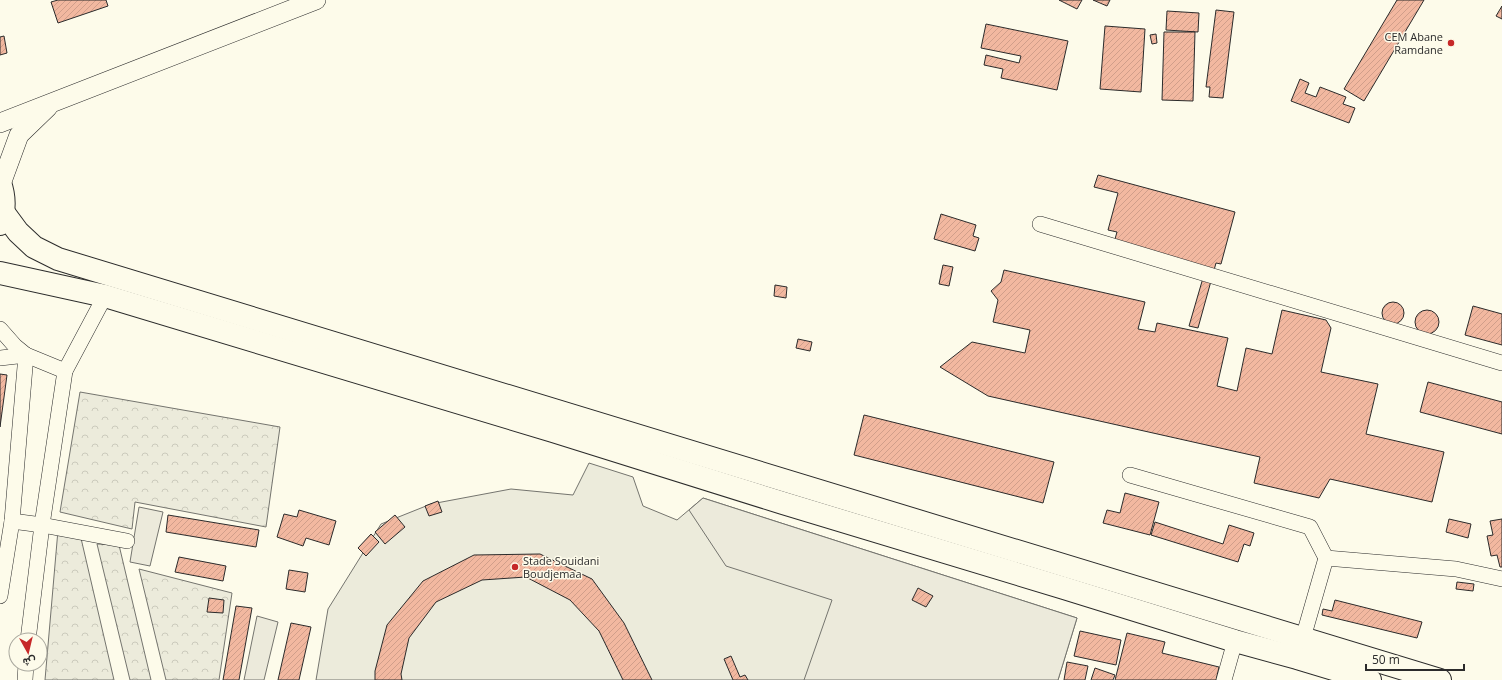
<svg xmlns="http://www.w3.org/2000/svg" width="1502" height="680" viewBox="0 0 1502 680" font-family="'Open Sans',Vazirmatn,sans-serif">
  <defs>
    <pattern id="park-crowns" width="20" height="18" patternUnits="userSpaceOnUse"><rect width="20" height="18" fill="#ecebdb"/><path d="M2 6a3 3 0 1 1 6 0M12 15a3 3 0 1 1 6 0" fill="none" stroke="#cbcabc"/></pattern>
    <pattern id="building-hatch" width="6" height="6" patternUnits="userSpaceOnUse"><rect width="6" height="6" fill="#f2b8a0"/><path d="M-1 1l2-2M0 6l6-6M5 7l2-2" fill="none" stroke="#d09e8a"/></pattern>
  </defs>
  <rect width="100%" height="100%" fill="#fdfbea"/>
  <path fill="#ecebdb" stroke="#74746e" d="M 589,463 L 633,477 L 643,506 L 677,520 L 703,498 L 1077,618 L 1058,680 L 316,680 L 328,609 L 381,524 L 431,504 L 511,489 L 573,495 Z"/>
  <g fill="url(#park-crowns)" stroke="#74746e">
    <path d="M 80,392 L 280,427 L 266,527 L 135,502 L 132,529 L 60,512 Z"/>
    <path d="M 58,530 L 80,534 L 114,680 L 45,680 Z"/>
    <path d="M 97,544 L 119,545 L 151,680 L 130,680 Z"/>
    <path d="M 139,569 L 232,593 L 219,680 L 166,680 Z"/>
  </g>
  <g fill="#eceadb" stroke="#74746e">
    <path d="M 703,498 L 1077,618 L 1058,680 L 804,680 L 832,600 L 726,566 L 689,510 Z"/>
    <path d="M 139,507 L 163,512 L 150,566 L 130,562 Z"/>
    <path d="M 257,616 L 278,622 L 264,680 L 244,680 Z"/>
  </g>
  <g fill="url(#building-hatch)" stroke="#2b2b2b">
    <path d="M 58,0 L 106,0 L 108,6 L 58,23 L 51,2 Z"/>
    <path d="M 1059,0 L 1082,0 L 1077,9 Z"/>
    <path d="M 1093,0 L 1110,0 L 1107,6 Z"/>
    <path d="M 1397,0 L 1424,0 L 1364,101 L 1344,89 Z"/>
    <path d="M 1502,6 L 1502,19 L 1496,16 Z"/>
    <path d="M 1216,10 L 1234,12 L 1223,98 L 1209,97 L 1210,87 L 1206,87 Z"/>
    <path d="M 1167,11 L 1199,13 L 1198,32 L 1166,30 Z"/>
    <path d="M 986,24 L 1068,41 L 1057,90 L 1001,78 L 1003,69 L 984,65 L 986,55 L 1019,63 L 1021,56 L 981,48 Z"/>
    <path d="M 1105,26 L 1145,29 L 1141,92 L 1100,89 Z"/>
    <path d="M 1164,32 L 1195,32 L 1193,101 L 1162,100 Z"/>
    <path d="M 1156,34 L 1157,43 L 1152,44 L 1150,35 Z"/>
    <path d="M 4,36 L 7,53 L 0,55 L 0,37 Z"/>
    <path d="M 1300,79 L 1309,83 L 1305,93 L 1316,97 L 1320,87 L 1346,97 L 1343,104 L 1355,108 L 1349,123 L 1291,101 Z"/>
    <path d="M 1098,175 L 1235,212 L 1221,264 L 1216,263 L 1198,328 L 1189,326 L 1205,271 L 1113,246 L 1117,232 L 1108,230 L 1118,193 L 1094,187 Z"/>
    <path d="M 941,214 L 976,225 L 973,236 L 979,238 L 975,251 L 934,239 Z"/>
    <path d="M 943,265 L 953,267 L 949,286 L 939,284 Z"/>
    <path d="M 1004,270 L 1145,302 L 1138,329 L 1155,332 L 1157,323 L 1228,338 L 1217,386 L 1237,391 L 1246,348 L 1272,354 L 1282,310 L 1326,320 L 1331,328 L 1321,372 L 1378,384 L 1366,434 L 1444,452 L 1432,502 L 1330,479 L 1319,498 L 1254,483 L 1260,457 L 988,396 L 940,367 L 972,342 L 1025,353 L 1030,330 L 993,322 L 998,300 L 991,291 L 1001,282 Z"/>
    <path d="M 775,285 L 787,287 L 786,298 L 774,296 Z"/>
    <circle cx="1393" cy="313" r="11"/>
    <path d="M 1473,306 L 1502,314 L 1502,345 L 1465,335 Z"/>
    <circle cx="1427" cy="322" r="12"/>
    <path d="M 798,339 L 812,342 L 810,351 L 796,348 Z"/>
    <path d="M 0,374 L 7,375 L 0,427 Z"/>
    <path d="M 1428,382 L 1502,402 L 1502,434 L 1420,412 Z"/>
    <path d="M 864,415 L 1054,462 L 1043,503 L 854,455 Z"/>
    <path d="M 1125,493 L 1159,502 L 1150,535 L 1103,523 L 1107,510 L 1120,513 Z"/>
    <path d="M 438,501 L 442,512 L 429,516 L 425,506 Z"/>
    <path d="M 299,510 L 336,521 L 329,545 L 306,538 L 303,546 L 277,537 L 284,514 L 297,517 Z"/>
    <path d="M 168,515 L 259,530 L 256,547 L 166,532 Z"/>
    <path d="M 395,515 L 405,527 L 385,544 L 375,532 Z"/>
    <path d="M 1449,519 L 1471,524 L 1468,538 L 1446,532 Z"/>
    <path d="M 1502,519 L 1502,567 L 1500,567 L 1497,555 L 1491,556 L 1487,536 L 1493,535 L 1490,521 Z"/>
    <path d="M 1155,522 L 1223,544 L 1229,525 L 1254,533 L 1250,546 L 1244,544 L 1238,562 L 1151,535 Z"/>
    <path d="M 371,534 L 379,542 L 366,556 L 358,548 Z"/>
    <path d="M 540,554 L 592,579 L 624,623 L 652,680 L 623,680 L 599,631 L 570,600 L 526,577 L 482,580 L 436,602 L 409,638 L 401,674 L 402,680 L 375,680 L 375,671 L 387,625 L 423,581 L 474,555 Z"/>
    <path d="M 179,557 L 226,566 L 223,581 L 175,572 Z"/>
    <path d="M 289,570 L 308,573 L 305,592 L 286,589 Z"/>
    <path d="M 1457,582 L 1474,584 L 1473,591 L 1456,589 Z"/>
    <path d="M 918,588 L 933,596 L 926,607 L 912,600 Z"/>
    <path d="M 209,598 L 224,600 L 223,613 L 207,612 Z"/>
    <path d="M 1335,600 L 1422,622 L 1417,638 L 1322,615 L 1323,609 L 1332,611 Z"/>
    <path d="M 236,606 L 252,608 L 239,680 L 223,680 Z"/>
    <path d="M 291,623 L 311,627 L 299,680 L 278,680 Z"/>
    <path d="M 1080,631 L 1121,640 L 1116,665 L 1074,656 Z"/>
    <path d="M 1127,633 L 1165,642 L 1162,653 L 1219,667 L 1216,680 L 1115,680 Z"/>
    <path d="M 731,656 L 740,677 L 745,675 L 748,680 L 733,680 L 724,659 Z"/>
    <path d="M 1067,662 L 1088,666 L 1085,680 L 1064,680 Z"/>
    <path d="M 1095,668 L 1115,675 L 1113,680 L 1091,680 Z"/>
  </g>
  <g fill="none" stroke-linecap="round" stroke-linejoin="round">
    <defs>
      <g id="minor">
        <path d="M 1040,224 L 1502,363"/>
        <path d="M 0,329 L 15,346 L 26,355 L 65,371"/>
        <path d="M 0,358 L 26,355"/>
        <path d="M 1130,475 L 1310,527 L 1326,558"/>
        <path d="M 12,521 L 42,525 L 127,541"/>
        <path d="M 0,596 L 12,521 L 26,355"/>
        <path d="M 1303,638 L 1326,558 L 1456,569 L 1502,579"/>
        <path d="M 28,640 L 42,525 L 65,371 L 105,296"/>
        <path d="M 25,680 L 26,664"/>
        <path d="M 1224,680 L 1235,641"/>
      </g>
      <g id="major">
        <path d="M 0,123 L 316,0"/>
        <path d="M 1,184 L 19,135 L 48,107"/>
      </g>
      <g id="highway">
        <path d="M 0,183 C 5,197 5,210 0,224"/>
        <path d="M 4,213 L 18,232 L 34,247 L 58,259 L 1440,680"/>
        <path d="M 0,273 L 105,296 L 553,431 L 783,503 L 1064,588 L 1235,641 L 1297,658 L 1370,680"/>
      </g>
    </defs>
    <use href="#minor" stroke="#2b2b2b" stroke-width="16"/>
    <use href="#major" stroke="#2b2b2b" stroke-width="20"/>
    <use href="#highway" stroke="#2b2b2b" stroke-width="24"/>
    <use href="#minor" stroke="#fdfbea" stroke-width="15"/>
    <use href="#major" stroke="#fdfbea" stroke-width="19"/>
    <use href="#highway" stroke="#fdfbea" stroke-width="22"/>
  </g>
  <g fill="#c62828" stroke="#fdfbea" stroke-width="1.5">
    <circle cx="1451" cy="43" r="4"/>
    <circle cx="515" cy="567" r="4"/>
  </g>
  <g text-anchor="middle" stroke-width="3" stroke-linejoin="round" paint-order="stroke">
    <g font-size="11" fill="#2b2b2b" stroke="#fdfbea" text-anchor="end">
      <text x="1443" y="41">CEM Abane<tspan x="1443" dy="13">Ramdane</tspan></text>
      <text x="523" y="565" text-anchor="start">Stade Souidani<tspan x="523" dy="13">Boudjemaa</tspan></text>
    </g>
  </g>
  <g transform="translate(28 652) rotate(172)"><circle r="19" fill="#fdfbea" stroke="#a9a89e"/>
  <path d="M0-3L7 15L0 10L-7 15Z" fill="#c62828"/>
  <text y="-6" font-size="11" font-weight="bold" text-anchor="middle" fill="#2b2b2b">ش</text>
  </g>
  <path d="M1366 664v6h98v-6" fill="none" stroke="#2b2b2b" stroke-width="2"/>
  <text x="1372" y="664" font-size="12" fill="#2b2b2b" stroke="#fdfbea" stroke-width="3" paint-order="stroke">50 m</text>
</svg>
